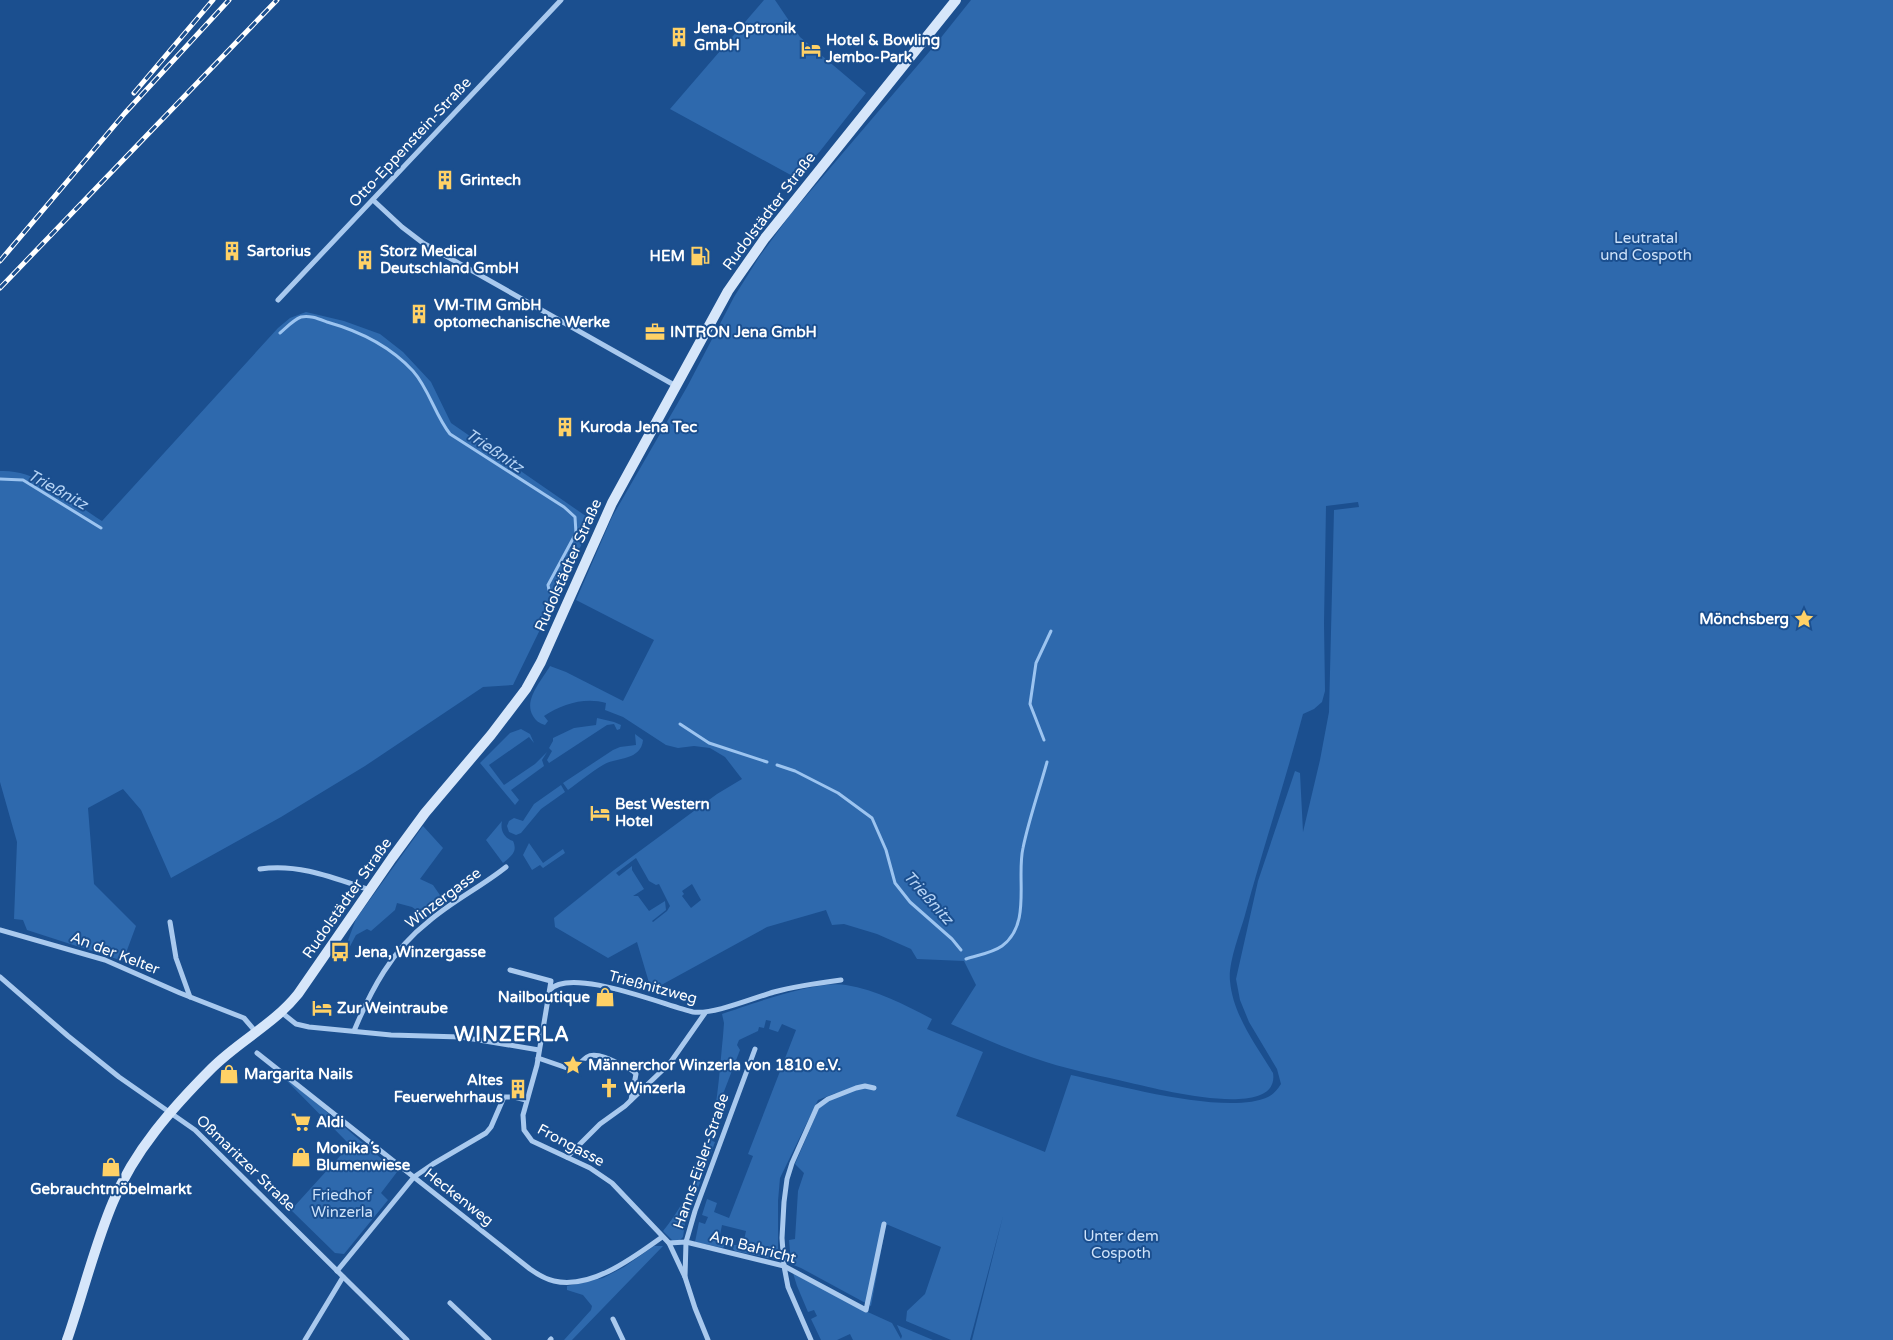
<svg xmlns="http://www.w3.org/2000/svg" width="1893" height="1340" viewBox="0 0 1893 1340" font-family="'Varela Round',sans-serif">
  <rect width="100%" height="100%" fill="#1b4f8f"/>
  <g fill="#2e69ad" fill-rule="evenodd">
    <path d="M 764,0 L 775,0 L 800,37 L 866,93 L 798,179 L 670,109 Z"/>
    <path d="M 971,0 L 1893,0 L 1893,1340 L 972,1340 L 1003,1216 L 970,1340 L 951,1340 L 906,1321 L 907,1311 L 925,1294 L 941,1247 L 886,1224 L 871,1306 L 801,1268 L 791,1264 L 789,1240 L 795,1239 L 798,1191 L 804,1173 L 795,1164 L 819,1108 L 836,1093 L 818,1100 L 780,1178 L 778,1201 L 778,1260 L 735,1251 L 733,1249 L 734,1245 L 743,1245 L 746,1231 L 722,1225 L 719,1240 L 726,1243 L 723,1248 L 695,1242 L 699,1222 L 705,1224 L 708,1217 L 702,1215 L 707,1199 L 717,1203 L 714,1212 L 729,1218 L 753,1156 L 748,1154 L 796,1030 L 782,1024 L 778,1032 L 769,1029 L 771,1021 L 766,1020 L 764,1028 L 759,1027 L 758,1031 L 739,1040 L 737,1045 L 740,1050 L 723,1094 L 728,1096 L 712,1141 L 715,1142 L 685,1223 L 683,1237 L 680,1240 L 673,1241 L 663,1231 C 685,1205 705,1161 712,1127 C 718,1098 720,1066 723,1036 L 724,1023 L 722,1014 C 752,1004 817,980 846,985 C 877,990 905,1005 932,1019 L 927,1029 L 983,1052 L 956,1116 L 1045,1152 L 1071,1075 C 1116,1085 1227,1116 1268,1097 C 1274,1094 1277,1090 1281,1084 L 1277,1069 L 1249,1022 L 1240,1000 L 1236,979 L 1258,881 L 1295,771 L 1300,773 L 1303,832 L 1320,760 L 1329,712 L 1334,510 L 1359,507 L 1358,502 L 1326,506 L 1324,623 L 1325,691 L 1322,702 L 1314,709 L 1303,714 C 1285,782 1263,848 1245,915 C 1240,933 1228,963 1230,981 C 1233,1015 1256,1045 1273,1073 C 1281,1122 1154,1088 1131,1083 C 1103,1076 1074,1071 1046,1062 C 1014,1052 983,1038 951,1024 L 976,985 L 964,961 L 917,959 L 911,949 L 877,934 L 844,924 L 832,925 L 826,910 L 767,927 L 654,989 L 650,986 L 637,942 L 608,958 L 555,927 L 554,918 L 614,870 L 717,794 L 742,779 L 725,757 L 710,748 L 694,746 L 678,748 L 666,745 L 623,717 L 605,710 L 606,703 C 585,697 562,704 544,716 L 548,721 L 545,725 C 539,723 536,721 533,716 C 523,700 542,680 550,666 L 566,672 L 623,701 L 654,640 L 576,600 L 612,517 L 687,387 L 734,297 L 759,257 L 790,215 L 935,45 ZM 636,858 L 649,881 L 656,885 L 659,884 L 670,906 L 667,911 L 653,922 L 652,921 L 666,910 L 665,901 L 649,911 L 638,896 L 633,896 L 644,889 L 632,870 L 632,866 L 619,876 L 616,873 ZM 692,884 L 701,900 L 691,908 L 682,896 L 684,894 L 682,891 Z"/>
    <path d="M 306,312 L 344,321 L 380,334 L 403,352 L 431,382 L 451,423 L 593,521 L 513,685 L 483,687 L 365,766 L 281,817 L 171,878 L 141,810 L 123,789 L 88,808 L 94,884 L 136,926 L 123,961 L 27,930 L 23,920 L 14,919 L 17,842 L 0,782 L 0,471 C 39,469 71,502 102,521 L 278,328 L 290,318 Z"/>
    <path d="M 597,718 L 614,722 L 621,725 L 620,729 L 617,730 L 614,724 L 607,725 L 549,763 L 547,760 L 552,751 L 549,748 L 553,741 L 553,738 L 574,728 L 596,725 Z"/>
    <path d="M 521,729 L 530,734 L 534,743 L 529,737 L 489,765 L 504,785 L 535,764 L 547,752 L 542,760 L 544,766 L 511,790 L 519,800 L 515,805 L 480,763 L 510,733 Z"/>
    <path d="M 635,734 L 643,740 C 641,761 616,757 603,765 C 591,772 579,782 568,790 L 563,783 L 613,750 L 620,747 L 636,745 Z"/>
    <path d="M 561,785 L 565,792 L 541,809 L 521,833 L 516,835 L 509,832 L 507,826 L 509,821 L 514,818 L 523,821 L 534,804 Z"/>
    <path d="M 502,821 C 500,830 504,838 513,841 C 518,852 511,856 503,863 L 486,840 Z"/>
    <path d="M 423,826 L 443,848 L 420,879 L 433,885 L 444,901 L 425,916 L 412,907 L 397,903 L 395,910 L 371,931 L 367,929 L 356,935 L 347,952 L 344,951 L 356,919 Z"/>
    <path d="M 529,843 L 543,863 L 563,849 L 565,853 L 543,868 L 540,865 L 532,870 L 523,855 Z"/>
    <path d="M 287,1078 L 397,1172 L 381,1193 L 388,1200 L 344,1254 L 335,1253 L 291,1210 L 350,1145 L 286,1080 Z"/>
    <path d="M 654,1246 L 663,1246 L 572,1340 L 564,1340 L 591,1310 L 592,1306 L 583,1295 L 567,1290 L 567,1286 L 603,1278 L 624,1267 Z"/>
    <path d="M 793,1273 L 859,1308 L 892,1323 L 901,1339 L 902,1336 L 897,1325 L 933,1340 L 853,1340 L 850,1334 L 837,1340 L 821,1340 L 811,1319 L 817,1316 L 814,1310 L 808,1312 L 797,1286 Z"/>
  </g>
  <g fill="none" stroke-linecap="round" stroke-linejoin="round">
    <g stroke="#9cc4f0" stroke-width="3">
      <path d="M 280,333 C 286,328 293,320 301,317 C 310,315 319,319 327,322 C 359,331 390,346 413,371 C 429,389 435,415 450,434 L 564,507 L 575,517 L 576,533 L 548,585 L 549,590"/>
      <path d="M 0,479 L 23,480 L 101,528"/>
      <path d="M 680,724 L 709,743 L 767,762"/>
      <path d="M 1044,740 L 1030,704 L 1036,663 L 1051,631"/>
      <path d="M 777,765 L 795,771 L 838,793 L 872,818 L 886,850 L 895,883 L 910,902 L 952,939 L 961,950"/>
      <path d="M 966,959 C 978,955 992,953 1002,946 C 1032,924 1016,878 1023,848 C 1029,819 1039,791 1047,762"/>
    </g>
    <g stroke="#a9c9ee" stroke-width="5">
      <path d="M 373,200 L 402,227 L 423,243 L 676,386"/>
      <path d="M 278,300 L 561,0"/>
      <path d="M 260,869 C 298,863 334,878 370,890"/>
      <path d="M 170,922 L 176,958 L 190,997"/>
      <path d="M 0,930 L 105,960 L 180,993 L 244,1018 L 256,1032"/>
      <path d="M 510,970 L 551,981 L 537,1065 L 523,1115 L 524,1130 L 532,1141 L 590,1168 L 612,1183 L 669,1243 L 685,1277"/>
      <path d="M 0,977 L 68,1036 L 119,1077 L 195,1130 L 407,1340"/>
      <path d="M 550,990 C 570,966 666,1006 693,1012 C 713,1015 753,998 774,992 C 796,986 818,983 841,980"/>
      <path d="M 281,1012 L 296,1024 L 309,1027 L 391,1035 L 461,1037 L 539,1050"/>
      <path d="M 354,1031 C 371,990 392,950 428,922 C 452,901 481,887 506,867"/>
      <path d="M 257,1053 L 530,1269 C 537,1274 545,1279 554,1281 C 591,1290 634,1257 662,1237"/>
      <path d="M 538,1058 L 570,1069 C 577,1068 581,1061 587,1057 C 598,1050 622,1066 633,1071 L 636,1074 L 631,1100"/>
      <path d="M 567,1157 L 600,1124 L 625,1106 L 670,1063 L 705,1013"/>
      <path d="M 669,1243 L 686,1242 L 784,1266 L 866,1310 L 884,1224"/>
      <path d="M 337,1271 L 414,1177 L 433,1164 L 486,1133 L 491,1127 L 504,1097 L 514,1097 L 526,1100"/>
      <path d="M 450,1303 L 489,1340"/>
      <path d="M 613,1319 L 623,1340"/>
      <path d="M 305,1340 L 343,1277"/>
      <path d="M 550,1340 L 551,1339"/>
      <path d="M 708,1340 L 695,1308 L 685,1277 L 686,1242 L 695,1211 L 755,1049"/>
      <path d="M 811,1340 L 788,1287 L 784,1266 L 782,1238 L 784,1202 L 787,1179 L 792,1163 L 817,1107 L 828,1099 L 856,1088 L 865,1086 L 874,1088"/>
    </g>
    <path stroke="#d6e6fa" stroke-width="10" d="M 67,1340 C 83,1294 94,1247 113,1202 C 134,1151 172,1108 212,1068 C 239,1041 274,1024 298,994 L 392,858 L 425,813 L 491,735 L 526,689 L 541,662 L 612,503 L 728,291 L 765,238 L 956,0"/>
    <defs>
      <g id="rail">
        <path d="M 134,93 L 213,0"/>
        <path d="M 0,261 L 125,113 L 229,0"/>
        <path d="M 0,288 L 277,0"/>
      </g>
    </defs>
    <use href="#rail" stroke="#fff" stroke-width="5"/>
    <use href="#rail" stroke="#1b4f8f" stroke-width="3" stroke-dasharray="9" stroke-linecap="butt"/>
  </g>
  <defs>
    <symbol id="building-bare" viewBox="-9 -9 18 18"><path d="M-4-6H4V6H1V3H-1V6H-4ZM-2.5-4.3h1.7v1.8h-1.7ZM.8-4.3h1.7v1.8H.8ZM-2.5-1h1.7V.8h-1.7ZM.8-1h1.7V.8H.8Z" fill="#ffd166" stroke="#1b4f8f" stroke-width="2.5" paint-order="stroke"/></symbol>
    <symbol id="hotel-bare" viewBox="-9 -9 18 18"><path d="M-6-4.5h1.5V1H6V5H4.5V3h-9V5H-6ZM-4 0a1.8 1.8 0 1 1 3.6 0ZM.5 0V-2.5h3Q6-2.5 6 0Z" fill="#ffd166" stroke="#1b4f8f" stroke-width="2.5" paint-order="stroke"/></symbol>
    <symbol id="fuel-bare" viewBox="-9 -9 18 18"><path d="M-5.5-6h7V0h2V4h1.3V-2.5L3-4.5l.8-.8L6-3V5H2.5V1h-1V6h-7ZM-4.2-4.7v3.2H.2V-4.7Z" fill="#ffd166" stroke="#1b4f8f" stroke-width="2.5" paint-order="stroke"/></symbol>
    <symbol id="office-bare" viewBox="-9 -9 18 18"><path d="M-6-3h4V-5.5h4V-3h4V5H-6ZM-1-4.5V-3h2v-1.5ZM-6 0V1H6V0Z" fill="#ffd166" stroke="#1b4f8f" stroke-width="2.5" paint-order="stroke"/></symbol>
    <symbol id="sight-bare" viewBox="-9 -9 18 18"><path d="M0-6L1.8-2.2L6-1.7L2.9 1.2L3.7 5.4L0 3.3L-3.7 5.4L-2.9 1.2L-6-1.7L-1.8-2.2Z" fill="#ffd166" stroke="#1b4f8f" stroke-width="2.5" paint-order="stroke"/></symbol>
    <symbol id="bus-bare" viewBox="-9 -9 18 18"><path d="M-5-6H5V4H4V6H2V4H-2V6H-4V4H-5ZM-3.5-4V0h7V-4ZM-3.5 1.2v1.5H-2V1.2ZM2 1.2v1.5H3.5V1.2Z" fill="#ffd166" stroke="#1b4f8f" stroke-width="2.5" paint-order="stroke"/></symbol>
    <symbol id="shop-bare" viewBox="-9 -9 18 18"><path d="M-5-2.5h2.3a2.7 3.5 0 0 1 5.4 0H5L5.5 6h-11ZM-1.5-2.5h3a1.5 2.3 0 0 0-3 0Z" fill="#ffd166" stroke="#1b4f8f" stroke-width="2.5" paint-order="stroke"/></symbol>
    <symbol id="church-bare" viewBox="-9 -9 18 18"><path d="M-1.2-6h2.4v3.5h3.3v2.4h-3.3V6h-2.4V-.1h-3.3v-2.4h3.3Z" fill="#ffd166" stroke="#1b4f8f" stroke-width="2.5" paint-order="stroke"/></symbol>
    <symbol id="supermarket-bare" viewBox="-9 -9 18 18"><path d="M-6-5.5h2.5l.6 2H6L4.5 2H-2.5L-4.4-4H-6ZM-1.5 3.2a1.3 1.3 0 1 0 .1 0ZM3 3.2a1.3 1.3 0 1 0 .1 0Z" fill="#ffd166" stroke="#1b4f8f" stroke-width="2.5" paint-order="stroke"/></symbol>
  </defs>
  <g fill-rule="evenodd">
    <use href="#building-bare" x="665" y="23" width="28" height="28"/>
    <use href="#hotel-bare" x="797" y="35" width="28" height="28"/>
    <use href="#building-bare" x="431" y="166" width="28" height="28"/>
    <use href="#building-bare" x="218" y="237" width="28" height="28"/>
    <use href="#fuel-bare" x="686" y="242" width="28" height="28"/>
    <use href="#building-bare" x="351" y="246" width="28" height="28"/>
    <use href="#building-bare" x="405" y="300" width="28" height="28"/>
    <use href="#office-bare" x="641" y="318" width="28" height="28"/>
    <use href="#building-bare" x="551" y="413" width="28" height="28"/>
    <use href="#sight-bare" x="1790" y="605" width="28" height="28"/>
    <use href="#hotel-bare" x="586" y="799" width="28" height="28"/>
    <use href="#bus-bare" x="326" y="938" width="28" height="28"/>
    <use href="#shop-bare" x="591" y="983" width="28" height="28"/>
    <use href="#hotel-bare" x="308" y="994" width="28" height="28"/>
    <use href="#sight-bare" x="559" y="1051" width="28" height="28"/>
    <use href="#shop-bare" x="215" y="1060" width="28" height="28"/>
    <use href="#church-bare" x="595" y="1074" width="28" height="28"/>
    <use href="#building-bare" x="504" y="1075" width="28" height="28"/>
    <use href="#supermarket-bare" x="287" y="1108" width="28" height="28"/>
    <use href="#shop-bare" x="287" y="1143" width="28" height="28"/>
    <use href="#shop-bare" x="97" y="1153" width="28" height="28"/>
  </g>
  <g text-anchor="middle" stroke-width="4" stroke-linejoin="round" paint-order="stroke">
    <g font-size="15" font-weight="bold" fill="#fff" stroke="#1b4f8f" text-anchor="start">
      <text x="694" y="33">Jena-Optronik<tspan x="694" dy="17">GmbH</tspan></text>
      <text x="826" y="45">Hotel &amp; Bowling<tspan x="826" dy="17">Jembo-Park</tspan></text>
      <text x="460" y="185">Grintech</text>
      <text x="247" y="256">Sartorius</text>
      <text x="380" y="256">Storz Medical<tspan x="380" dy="17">Deutschland GmbH</tspan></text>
      <text x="685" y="261" text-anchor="end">HEM</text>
      <text x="434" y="310">VM-TIM GmbH<tspan x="434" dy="17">optomechanische Werke</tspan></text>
      <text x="670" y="337">INTRON Jena GmbH</text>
      <text x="580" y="432">Kuroda Jena Tec</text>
      <text x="1789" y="624" text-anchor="end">Mönchsberg</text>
      <text x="615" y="809">Best Western<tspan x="615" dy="17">Hotel</tspan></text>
      <text x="355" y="957">Jena, Winzergasse</text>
      <text x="590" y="1002" text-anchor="end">Nailboutique</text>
      <text x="337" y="1013">Zur Weintraube</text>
      <text x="588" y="1070">Männerchor Winzerla von 1810 e.V.</text>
      <text x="244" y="1079">Margarita Nails</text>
      <text x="503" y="1085" text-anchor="end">Altes<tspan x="503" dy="17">Feuerwehrhaus</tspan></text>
      <text x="624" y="1093">Winzerla</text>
      <text x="316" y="1127">Aldi</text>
      <text x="316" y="1153">Monika´s<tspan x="316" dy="17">Blumenwiese</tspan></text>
      <text x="111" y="1194" text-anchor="middle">Gebrauchtmöbelmarkt</text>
    </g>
    <g font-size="15" fill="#fff" stroke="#1b4f8f">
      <text transform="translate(410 142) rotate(-47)" y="5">Otto-Eppenstein-Straße</text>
      <text transform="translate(769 211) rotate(-53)" y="5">Rudolstädter Straße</text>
      <text transform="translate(568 565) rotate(-66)" y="5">Rudolstädter Straße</text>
      <text transform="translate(347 898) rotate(-55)" y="5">Rudolstädter Straße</text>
      <text transform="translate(443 898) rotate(-37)" y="5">Winzergasse</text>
      <text transform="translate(115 953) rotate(21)" y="5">An der Kelter</text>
      <text transform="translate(653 987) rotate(15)" y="5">Trießnitzweg</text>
      <text transform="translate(571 1145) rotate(28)" y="5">Frongasse</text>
      <text transform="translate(701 1161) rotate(-71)" y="5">Hanns-Eisler-Straße</text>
      <text transform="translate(246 1163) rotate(44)" y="5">Oßmaritzer Straße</text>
      <text transform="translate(459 1197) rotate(38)" y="5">Heckenweg</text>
      <text transform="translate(753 1247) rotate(15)" y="5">Am Bahricht</text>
    </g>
    <g font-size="15" fill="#cfe3fa" stroke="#1b4f8f">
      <text x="1646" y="243">Leutratal<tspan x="1646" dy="17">und Cospoth</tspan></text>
      <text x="342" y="1200">Friedhof<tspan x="342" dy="17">Winzerla</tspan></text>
      <text x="1121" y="1241">Unter dem<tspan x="1121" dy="17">Cospoth</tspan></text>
    </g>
    <g font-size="16" font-style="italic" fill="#b5d3f5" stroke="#1b4f8f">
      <text transform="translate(495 450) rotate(34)" y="6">Trießnitz</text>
      <text transform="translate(58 489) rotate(29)" y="6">Trießnitz</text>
      <text transform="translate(929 897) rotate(48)" y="6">Trießnitz</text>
    </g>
    <g font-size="20" font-weight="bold" letter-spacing="1" fill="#fff" stroke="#1b4f8f">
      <text x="512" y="1041">WINZERLA</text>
    </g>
  </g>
</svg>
